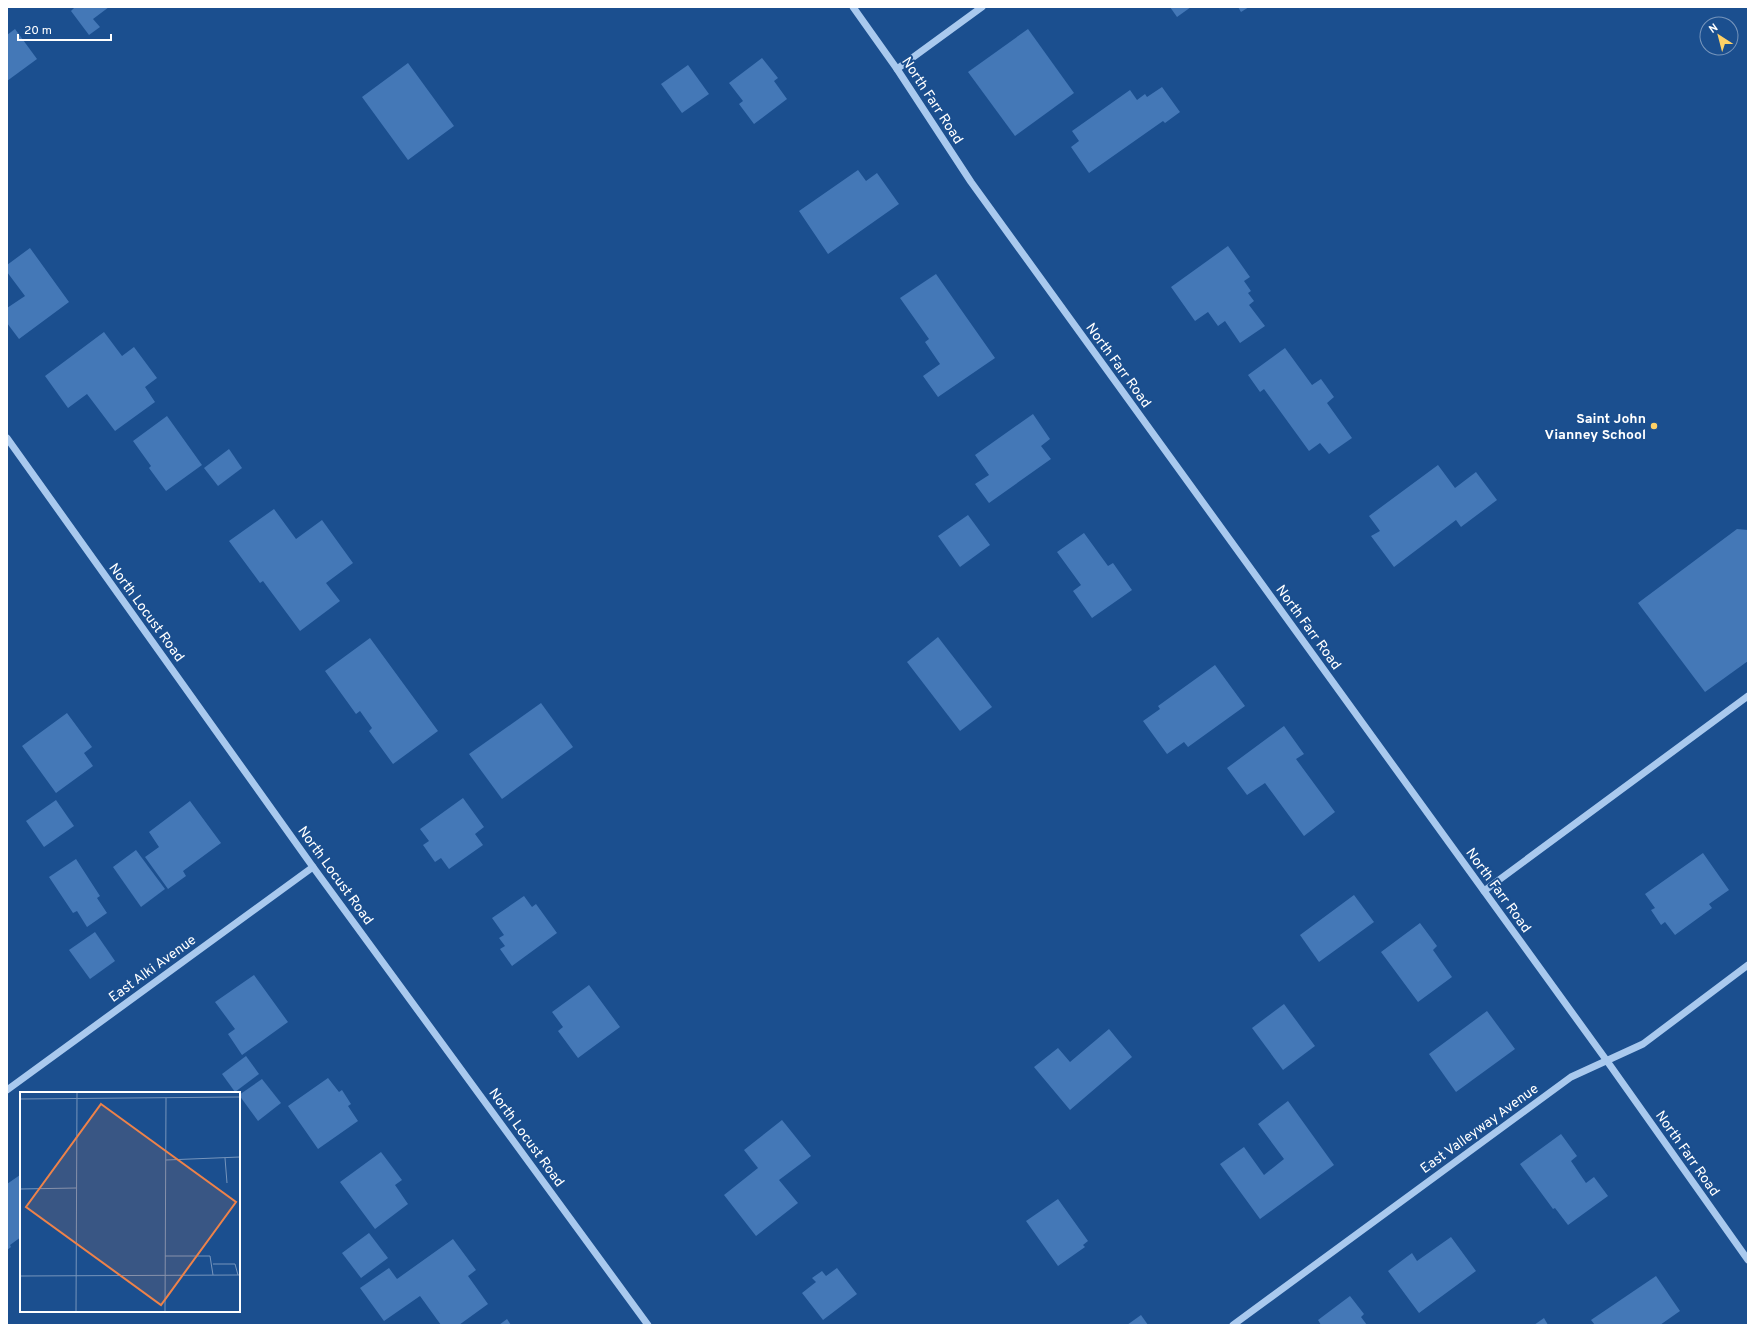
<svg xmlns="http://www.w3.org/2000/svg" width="1755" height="1332" viewBox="0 0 1755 1332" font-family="Overpass,sans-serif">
  <rect width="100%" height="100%" fill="#1b4f8f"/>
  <g fill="#4478b7">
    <path d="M 75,7 L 109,7 L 93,19 L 100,27 L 89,35 L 71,11 Z"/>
    <path d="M 1170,7 L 1191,7 L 1177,17 Z"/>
    <path d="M 1238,7 L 1249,7 L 1241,12 Z"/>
    <path d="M 15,29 L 37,59 L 7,81 L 7,35 Z"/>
    <path d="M 1028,29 L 1074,93 L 1015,136 L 968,72 Z"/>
    <path d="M 762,58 L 778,78 L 774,81 L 787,99 L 754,124 L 739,104 L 743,101 L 729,83 Z"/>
    <path d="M 408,63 L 454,126 L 408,160 L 362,97 Z"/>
    <path d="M 688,65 L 709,94 L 682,113 L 661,84 Z"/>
    <path d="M 1162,87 L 1180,112 L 1165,123 L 1163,121 L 1089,173 L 1071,147 L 1079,141 L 1072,131 L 1130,90 L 1137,100 L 1145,94 L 1147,97 Z"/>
    <path d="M 858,170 L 866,181 L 877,173 L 899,204 L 828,254 L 799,211 Z"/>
    <path d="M 1228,246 L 1250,277 L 1244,281 L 1251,291 L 1248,293 L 1254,301 L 1249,305 L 1265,326 L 1240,343 L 1225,321 L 1218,326 L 1208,312 L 1195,321 L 1171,287 Z"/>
    <path d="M 30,248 L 69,302 L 19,339 L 7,323 L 7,308 L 25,296 L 7,272 L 7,265 Z"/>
    <path d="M 936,274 L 995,358 L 938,397 L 923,376 L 940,364 L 925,342 L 929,339 L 900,298 Z"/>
    <path d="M 104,332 L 122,356 L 134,347 L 157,378 L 145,387 L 155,402 L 115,431 L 87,394 L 68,408 L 45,376 Z"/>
    <path d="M 1285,348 L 1312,385 L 1321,379 L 1334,397 L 1327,403 L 1352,438 L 1329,454 L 1320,443 L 1309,451 L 1264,389 L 1260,392 L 1248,375 Z"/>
    <path d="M 1033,414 L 1050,439 L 1041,446 L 1051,459 L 989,503 L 975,484 L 989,475 L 975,455 Z"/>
    <path d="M 167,416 L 202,465 L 166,491 L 149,468 L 151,466 L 133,441 Z"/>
    <path d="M 229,449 L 242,468 L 218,486 L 204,468 Z"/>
    <path d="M 1438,465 L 1455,488 L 1476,472 L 1497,500 L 1461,527 L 1456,520 L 1394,567 L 1371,536 L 1380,531 L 1369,516 Z"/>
    <path d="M 274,509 L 296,539 L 322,520 L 353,563 L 326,583 L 340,601 L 300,631 L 263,581 L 260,583 L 229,541 Z"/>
    <path d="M 968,515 L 990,545 L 960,567 L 938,536 Z"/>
    <path d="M 1737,529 L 1748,530 L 1748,661 L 1705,692 L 1638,603 Z"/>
    <path d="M 1084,533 L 1108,566 L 1113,563 L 1132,590 L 1092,618 L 1073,591 L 1081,585 L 1057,552 Z"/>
    <path d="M 938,637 L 992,707 L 960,731 L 907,662 Z"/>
    <path d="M 370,638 L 438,731 L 393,764 L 369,731 L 372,728 L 360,711 L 356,714 L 325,671 Z"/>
    <path d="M 1215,665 L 1245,706 L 1188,747 L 1184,742 L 1167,754 L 1143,721 L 1160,709 L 1158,706 Z"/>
    <path d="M 541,703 L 573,747 L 502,799 L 469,754 Z"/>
    <path d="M 67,713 L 92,747 L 84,753 L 93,766 L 56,793 L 22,746 Z"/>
    <path d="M 1284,726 L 1304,754 L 1296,759 L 1335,812 L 1304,836 L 1265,783 L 1247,795 L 1227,768 Z"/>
    <path d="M 463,798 L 484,827 L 475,834 L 483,845 L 449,869 L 441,858 L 435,862 L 423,845 L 429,841 L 420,829 Z"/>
    <path d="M 56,800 L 74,826 L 44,847 L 26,821 Z"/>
    <path d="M 190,801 L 221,843 L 183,871 L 186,876 L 168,889 L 145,857 L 159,847 L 149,832 Z"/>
    <path d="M 136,850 L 165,889 L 141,907 L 113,867 Z"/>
    <path d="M 1703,853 L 1729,890 L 1709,904 L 1712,908 L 1675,935 L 1665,922 L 1661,925 L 1651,910 L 1655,908 L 1645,894 Z"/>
    <path d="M 76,859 L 100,896 L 97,898 L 107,913 L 87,927 L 77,911 L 73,913 L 49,877 Z"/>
    <path d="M 1354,895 L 1374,922 L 1319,962 L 1300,935 Z"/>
    <path d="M 524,896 L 532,907 L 536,904 L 557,933 L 512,966 L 500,949 L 505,946 L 499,938 L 504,935 L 492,918 Z"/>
    <path d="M 1420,923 L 1437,946 L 1433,950 L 1452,977 L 1418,1002 L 1381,952 Z"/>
    <path d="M 95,932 L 115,961 L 90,979 L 69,950 Z"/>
    <path d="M 254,975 L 288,1022 L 242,1055 L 228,1034 L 235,1029 L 215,1002 Z"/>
    <path d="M 589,985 L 620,1027 L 578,1058 L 558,1031 L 563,1027 L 552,1012 Z"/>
    <path d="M 1284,1004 L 1315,1046 L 1283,1070 L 1252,1028 Z"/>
    <path d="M 1487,1011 L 1515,1049 L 1456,1092 L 1429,1054 Z"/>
    <path d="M 1109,1029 L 1132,1057 L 1070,1110 L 1034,1067 L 1058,1048 L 1070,1062 Z"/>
    <path d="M 246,1056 L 259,1074 L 235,1092 L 222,1074 Z"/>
    <path d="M 328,1078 L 339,1092 L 342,1090 L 351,1104 L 348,1106 L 358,1121 L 318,1149 L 288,1106 Z"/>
    <path d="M 262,1079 L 281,1103 L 258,1121 L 239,1095 Z"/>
    <path d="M 1288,1101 L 1334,1165 L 1260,1219 L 1220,1164 L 1244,1147 L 1264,1175 L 1284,1159 L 1258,1124 Z"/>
    <path d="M 782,1120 L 811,1156 L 779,1180 L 798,1203 L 756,1236 L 724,1195 L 758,1168 L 744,1150 Z"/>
    <path d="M 1561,1134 L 1577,1156 L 1571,1161 L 1586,1183 L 1594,1177 L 1608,1196 L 1568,1225 L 1555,1208 L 1553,1209 L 1520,1164 Z"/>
    <path d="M 381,1152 L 402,1180 L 395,1185 L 408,1204 L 375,1229 L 340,1182 Z"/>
    <path d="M 20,1175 L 21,1237 L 10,1245 L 11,1247 L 7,1250 L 7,1184 Z"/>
    <path d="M 1058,1199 L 1088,1241 L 1083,1245 L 1085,1247 L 1058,1266 L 1026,1221 Z"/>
    <path d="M 369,1233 L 388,1258 L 361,1278 L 342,1253 Z"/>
    <path d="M 1451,1237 L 1476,1271 L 1419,1313 L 1388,1271 L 1412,1253 L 1417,1261 Z"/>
    <path d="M 453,1239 L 476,1270 L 468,1276 L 488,1304 L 459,1325 L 441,1325 L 420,1296 L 384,1321 L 360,1288 L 389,1268 L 397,1279 Z"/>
    <path d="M 837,1268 L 857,1294 L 823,1320 L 802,1293 L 816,1282 L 812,1278 L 822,1271 L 826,1276 Z"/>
    <path d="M 1656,1276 L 1680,1311 L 1660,1325 L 1595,1325 L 1591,1320 Z"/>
    <path d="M 1350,1296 L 1364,1314 L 1361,1317 L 1367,1325 L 1321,1325 L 1318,1320 Z"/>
    <path d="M 1141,1315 L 1148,1325 L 1127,1325 Z"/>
    <path d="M 1544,1318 L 1548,1325 L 1534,1325 Z"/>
    <path d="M 507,1319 L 511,1325 L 499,1325 Z"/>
  </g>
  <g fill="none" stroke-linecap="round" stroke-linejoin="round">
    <g stroke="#a9c9ee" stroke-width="7">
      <path d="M 853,7 L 897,69 L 971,182 L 1607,1061 L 1748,1260"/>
      <path d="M 897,69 L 982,7"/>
      <path d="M 7,438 L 313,867 L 648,1325"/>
      <path d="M 1484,891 L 1748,696"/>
      <path d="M 7,1090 L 313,867"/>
      <path d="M 1233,1325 L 1571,1077 L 1643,1044 L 1748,965"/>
    </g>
  </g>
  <circle fill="#ffd166" stroke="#1b4f8f" stroke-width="1.5" cx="1654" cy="426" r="4"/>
  <g text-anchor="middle" stroke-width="4" stroke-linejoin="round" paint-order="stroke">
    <g font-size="14" fill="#fff" stroke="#1b4f8f">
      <text transform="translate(933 100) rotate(57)" y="5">North Farr Road</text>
      <text transform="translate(1119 365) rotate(54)" y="5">North Farr Road</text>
      <text transform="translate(147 612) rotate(54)" y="5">North Locust Road</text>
      <text transform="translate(1309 627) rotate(54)" y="5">North Farr Road</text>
      <text transform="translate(336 875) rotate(54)" y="5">North Locust Road</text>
      <text transform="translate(1499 890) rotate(54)" y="5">North Farr Road</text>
      <text transform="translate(152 968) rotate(-36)" y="5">East Alki Avenue</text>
      <text transform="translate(1479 1128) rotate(-36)" y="5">East Valleyway Avenue</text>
      <text transform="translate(527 1137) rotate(54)" y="5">North Locust Road</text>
      <text transform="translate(1688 1153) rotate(55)" y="5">North Farr Road</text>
    </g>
    <g font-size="14" font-weight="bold" fill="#fff" stroke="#1b4f8f" text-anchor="end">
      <text x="1646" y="423">Saint John<tspan x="1646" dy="16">Vianney School</tspan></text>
    </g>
  </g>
  <g transform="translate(20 1092)">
    <rect width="220" height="220" fill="#1b4f8f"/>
    <path fill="none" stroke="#7695bc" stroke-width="1" d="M 0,7 L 220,5M 205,66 L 207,91M 146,68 L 220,65M 0,97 L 56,96M 145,164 L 190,164 L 193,183M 193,172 L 215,172 L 218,183M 0,184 L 220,183M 56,220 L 57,0M 145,220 L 146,6"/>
    <path fill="#ee8249" fill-opacity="0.15" stroke="#ee8249" stroke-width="2" d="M 81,12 L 216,110 L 141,213 L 6,115 Z"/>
    <rect width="220" height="220" fill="none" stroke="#fff" stroke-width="2"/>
  </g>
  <rect width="1755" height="1332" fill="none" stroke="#ffffff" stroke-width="16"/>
  <g transform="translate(1719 36) rotate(324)"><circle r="19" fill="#1b4f8f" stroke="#7695bc"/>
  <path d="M0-3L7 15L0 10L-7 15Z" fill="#ffd166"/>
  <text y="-6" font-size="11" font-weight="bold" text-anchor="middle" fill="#ffffff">N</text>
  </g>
  <path d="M18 34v6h93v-6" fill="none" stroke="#ffffff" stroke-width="2"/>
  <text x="24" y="34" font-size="12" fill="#ffffff" stroke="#1b4f8f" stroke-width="3" paint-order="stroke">20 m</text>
</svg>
